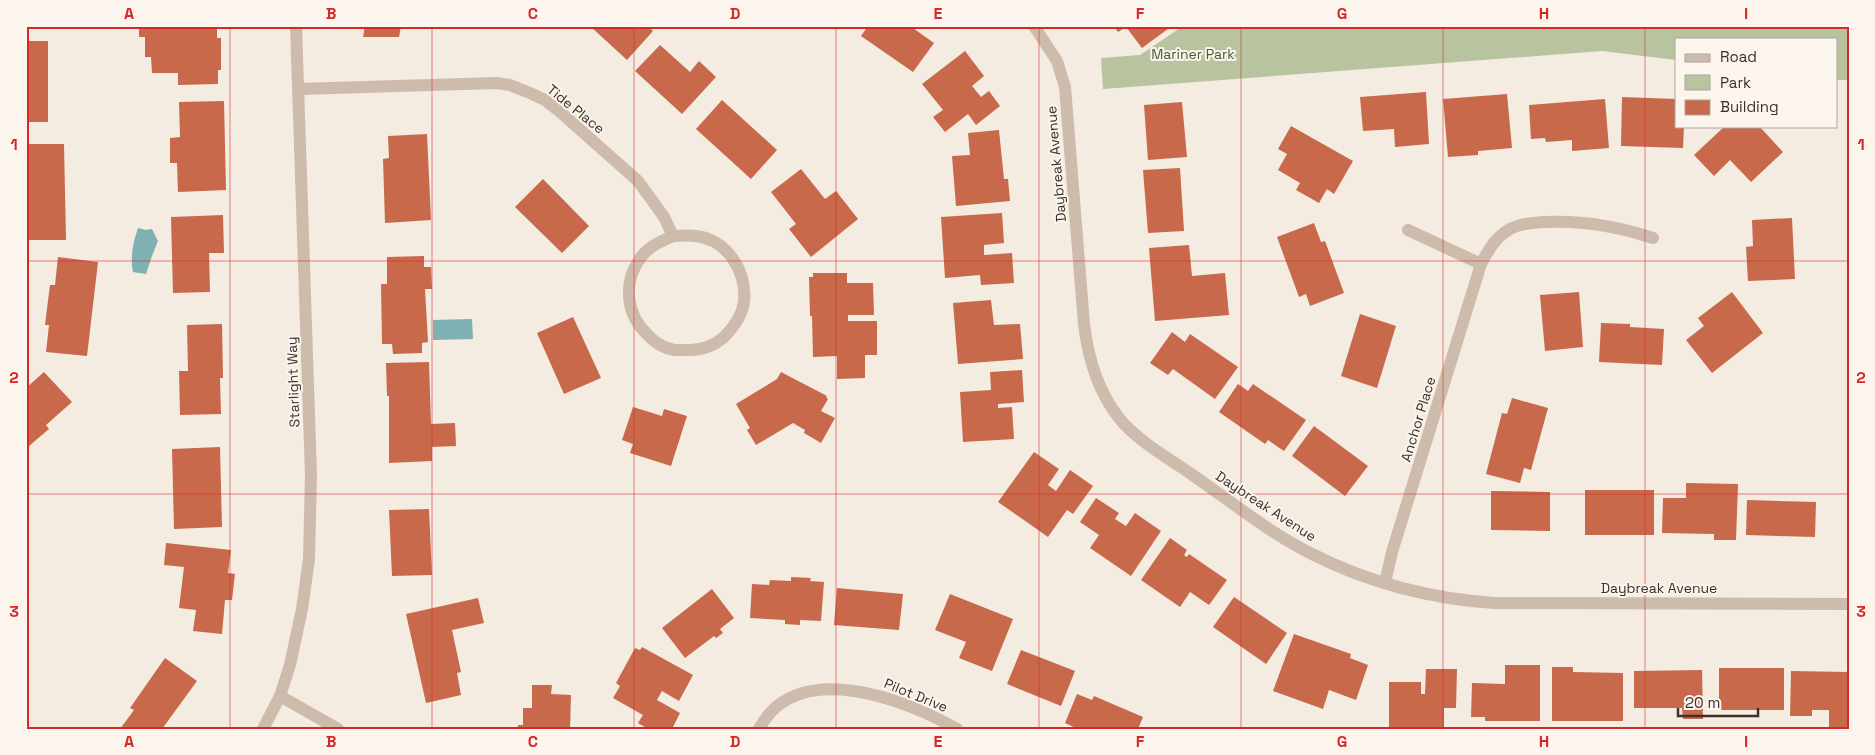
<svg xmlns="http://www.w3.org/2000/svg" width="1875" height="755" viewBox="0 0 1875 755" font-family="'Space Grotesk',sans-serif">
  <rect width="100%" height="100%" fill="#f4ebe1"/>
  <path fill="#b8c4a0" d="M 1183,26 L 1849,26 L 1849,80 L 1836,80 L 1836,39 L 1676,39 L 1676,60 L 1602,51 L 1103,89 L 1101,58 L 1140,55 Z"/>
  <g fill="#7fb0b2">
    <path d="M 138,228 L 146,230 L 152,229 L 158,241 L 152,256 L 146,274 L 133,272 C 130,255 133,243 138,228 Z"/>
    <path d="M 472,319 L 473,339 L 433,340 L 433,320 Z"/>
  </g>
  <g fill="#c8694b">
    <path d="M 139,26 L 217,26 L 217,38 L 221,38 L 221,70 L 218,70 L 218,84 L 178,85 L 178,73 L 152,73 L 151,57 L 145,57 L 145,37 L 139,37 Z"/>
    <path d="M 365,26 L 401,26 L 399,37 L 363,37 Z"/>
    <path d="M 590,26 L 648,26 L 653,31 L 627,60 Z"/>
    <path d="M 868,26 L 910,26 L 934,43 L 913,72 L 861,36 Z"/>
    <path d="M 1114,26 L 1172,26 L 1142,48 L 1126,27 L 1118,32 Z"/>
    <rect x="26" y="41" width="22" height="81"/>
    <path d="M 660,45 L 690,72 L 699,61 L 716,77 L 682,114 L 635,71 Z"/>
    <path d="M 965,51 L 984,76 L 972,86 L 981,97 L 989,91 L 1000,106 L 976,125 L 968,114 L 945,132 L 933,117 L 943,110 L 922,84 Z"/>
    <path d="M 1426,92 L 1429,144 L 1395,147 L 1394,129 L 1363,131 L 1360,97 Z"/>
    <path d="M 1507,94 L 1512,148 L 1478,151 L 1478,155 L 1448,157 L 1443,99 Z"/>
    <path d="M 1622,97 L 1676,99 L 1676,126 L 1684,126 L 1683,148 L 1621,146 Z"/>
    <path d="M 1605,99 L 1609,148 L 1572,151 L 1572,140 L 1546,142 L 1545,138 L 1531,139 L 1529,105 Z"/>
    <path d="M 722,100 L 777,150 L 751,179 L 696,129 Z"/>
    <path d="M 224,101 L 226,190 L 178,192 L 177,163 L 170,163 L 170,138 L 180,137 L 179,102 Z"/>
    <path d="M 1182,102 L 1187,157 L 1148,160 L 1144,105 Z"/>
    <path d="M 1291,126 L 1353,161 L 1334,194 L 1327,189 L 1319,203 L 1296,190 L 1300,183 L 1278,170 L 1287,154 L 1278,149 Z"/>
    <path d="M 1725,126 L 1759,126 L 1783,152 L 1751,182 L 1730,160 L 1714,176 L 1694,155 Z"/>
    <path d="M 999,130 L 1004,179 L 1008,179 L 1010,201 L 956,206 L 952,156 L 970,155 L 968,133 Z"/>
    <path d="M 427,134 L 431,220 L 385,223 L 383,159 L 389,158 L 388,136 Z"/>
    <path d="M 26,144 L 64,144 L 66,240 L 26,240 Z"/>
    <path d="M 1180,168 L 1184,231 L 1148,233 L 1143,170 Z"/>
    <path d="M 801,169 L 825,199 L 836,191 L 858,219 L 811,257 L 789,229 L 796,224 L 771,192 Z"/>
    <path d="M 543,179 L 589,226 L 562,253 L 515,207 Z"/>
    <path d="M 1002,213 L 1004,243 L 984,245 L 984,255 L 1012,253 L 1014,283 L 981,285 L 980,275 L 945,278 L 941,217 Z"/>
    <path d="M 223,215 L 224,253 L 209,253 L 210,292 L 173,293 L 171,217 Z"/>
    <path d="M 1792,218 L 1795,279 L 1748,281 L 1746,247 L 1753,246 L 1752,220 Z"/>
    <path d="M 1314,223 L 1321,242 L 1325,241 L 1344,293 L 1310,306 L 1306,294 L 1299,297 L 1277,237 Z"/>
    <path d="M 1189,245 L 1192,276 L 1225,273 L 1229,315 L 1155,321 L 1149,248 Z"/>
    <path d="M 424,256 L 424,267 L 431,267 L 432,289 L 425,289 L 428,342 L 422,343 L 422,353 L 393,354 L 392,344 L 382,344 L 381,284 L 387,284 L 387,257 Z"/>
    <path d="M 58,257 L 98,262 L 87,356 L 46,352 L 49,325 L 45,325 L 50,285 L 55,285 Z"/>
    <path d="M 813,273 L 847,273 L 847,283 L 873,283 L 874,315 L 848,315 L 848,321 L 877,321 L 877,355 L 865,355 L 865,378 L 837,379 L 837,356 L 813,357 L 812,316 L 810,316 L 809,277 L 813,277 Z"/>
    <path d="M 1579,292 L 1583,347 L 1545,351 L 1540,295 Z"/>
    <path d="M 1732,292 L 1763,333 L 1712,373 L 1686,340 L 1704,326 L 1698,318 Z"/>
    <path d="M 991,300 L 994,325 L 1020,324 L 1023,359 L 958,364 L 953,303 Z"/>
    <path d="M 1360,314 L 1396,326 L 1377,388 L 1341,376 Z"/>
    <path d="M 573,317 L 601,378 L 564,394 L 537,333 Z"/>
    <path d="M 1601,323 L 1630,324 L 1630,327 L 1664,329 L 1662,365 L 1599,362 Z"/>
    <path d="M 222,324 L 223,378 L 220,378 L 221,414 L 180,415 L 179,371 L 188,371 L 187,325 Z"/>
    <path d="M 1172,332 L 1185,342 L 1190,334 L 1238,367 L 1215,399 L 1173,369 L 1168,375 L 1150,363 Z"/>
    <path d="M 429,362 L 431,424 L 455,423 L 456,446 L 432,447 L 432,461 L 389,463 L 389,396 L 387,396 L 386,363 Z"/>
    <path d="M 1022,370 L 1024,402 L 998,404 L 998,408 L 1012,407 L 1014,439 L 963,442 L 960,392 L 991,390 L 990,372 Z"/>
    <path d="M 44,372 L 72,402 L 46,425 L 49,429 L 29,446 L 26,443 L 26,388 Z"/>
    <path d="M 781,372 L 827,396 L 826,397 L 828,399 L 821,411 L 835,418 L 821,443 L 804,433 L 805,430 L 793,423 L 756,445 L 747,430 L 750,428 L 736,404 L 777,379 Z"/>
    <path d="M 1238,384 L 1248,391 L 1253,384 L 1306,420 L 1284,451 L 1268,440 L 1265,444 L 1219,412 Z"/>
    <path d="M 1512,398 L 1548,408 L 1531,470 L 1524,468 L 1520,483 L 1486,474 L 1502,413 L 1507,414 Z"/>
    <path d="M 633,407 L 662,416 L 664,409 L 687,416 L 671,466 L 630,453 L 633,444 L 622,440 Z"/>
    <path d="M 1314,426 L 1368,466 L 1345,496 L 1292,456 Z"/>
    <path d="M 220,447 L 222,527 L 174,529 L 172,449 Z"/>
    <path d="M 1034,452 L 1059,469 L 1048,485 L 1056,491 L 1070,470 L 1093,486 L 1073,514 L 1067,510 L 1048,537 L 998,502 Z"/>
    <path d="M 1686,483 L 1738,484 L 1736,540 L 1714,540 L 1714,534 L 1662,533 L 1663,498 L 1686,498 Z"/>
    <rect x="1585" y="490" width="69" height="45"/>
    <path d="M 1491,491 L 1550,492 L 1550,531 L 1491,530 Z"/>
    <path d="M 1096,498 L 1119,513 L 1115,519 L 1126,526 L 1135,513 L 1161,531 L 1131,576 L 1090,548 L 1099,535 L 1080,522 Z"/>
    <path d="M 1747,500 L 1816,502 L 1815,537 L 1746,535 Z"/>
    <path d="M 429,509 L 432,575 L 392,576 L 389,510 Z"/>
    <path d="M 1170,538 L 1187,550 L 1184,555 L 1187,557 L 1189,554 L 1227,580 L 1209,605 L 1190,592 L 1180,607 L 1141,580 Z"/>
    <path d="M 166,543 L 231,550 L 228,573 L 235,574 L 232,600 L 225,600 L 222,634 L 193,631 L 196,610 L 179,608 L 184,567 L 164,565 Z"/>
    <path d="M 791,577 L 811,578 L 810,581 L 824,582 L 821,621 L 800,620 L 800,625 L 785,624 L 785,620 L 750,618 L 752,584 L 769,585 L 770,580 L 791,581 Z"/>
    <path d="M 837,588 L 903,594 L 899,630 L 834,625 Z"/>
    <path d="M 712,589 L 734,618 L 720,629 L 723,633 L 716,638 L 714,636 L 685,658 L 662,628 Z"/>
    <path d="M 950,594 L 1013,619 L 992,671 L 959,658 L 966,642 L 935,630 Z"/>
    <path d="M 1234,597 L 1287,633 L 1266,664 L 1213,627 Z"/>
    <path d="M 478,598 L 484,623 L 452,630 L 461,672 L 457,673 L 461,695 L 426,703 L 406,614 Z"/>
    <path d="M 1294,634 L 1351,654 L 1350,658 L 1368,665 L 1356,700 L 1329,690 L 1323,709 L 1273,691 Z"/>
    <path d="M 642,647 L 693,675 L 679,701 L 662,691 L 657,700 L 680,713 L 672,729 L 648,729 L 638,723 L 643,715 L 613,698 L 620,686 L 616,683 L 635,648 L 640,650 Z"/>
    <path d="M 1021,650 L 1075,671 L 1061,706 L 1007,684 Z"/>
    <path d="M 165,658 L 197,681 L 162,729 L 120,729 L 134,710 L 130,708 Z"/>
    <path d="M 1505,665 L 1540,665 L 1540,721 L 1485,721 L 1485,717 L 1471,717 L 1472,683 L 1505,684 Z"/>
    <path d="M 1552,667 L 1573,667 L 1573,672 L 1623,673 L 1623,721 L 1552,721 Z"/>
    <rect x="1719" y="668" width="65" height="42"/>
    <path d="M 1426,669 L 1457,669 L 1456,708 L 1444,708 L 1444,729 L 1389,729 L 1389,682 L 1421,682 L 1421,694 L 1425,694 Z"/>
    <path d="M 1702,670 L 1703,719 L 1683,719 L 1682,708 L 1634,708 L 1634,671 Z"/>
    <path d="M 1791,671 L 1849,672 L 1849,727 L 1829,727 L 1829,710 L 1812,710 L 1812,716 L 1790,716 Z"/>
    <path d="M 532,685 L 552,685 L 551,694 L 571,695 L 570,729 L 518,729 L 518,725 L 523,725 L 523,708 L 532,708 Z"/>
    <path d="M 1077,694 L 1092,700 L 1094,696 L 1143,717 L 1138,729 L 1078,729 L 1065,723 Z"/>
  </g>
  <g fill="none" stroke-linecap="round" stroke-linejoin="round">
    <g stroke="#cdbbac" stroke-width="12">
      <path d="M 1034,26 L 1057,61 L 1065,87 L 1084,324 C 1088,358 1097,390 1119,418 C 1137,441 1170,459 1194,476 C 1233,503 1271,534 1314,555 C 1370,583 1433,599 1495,603 L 1849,604"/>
      <path d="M 299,89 L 496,83 L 510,85 L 530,93 L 545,100 L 559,111 L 638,181 L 664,217 L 673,236 C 660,242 647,247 639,260 C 623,284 626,315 648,335 C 654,342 664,348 674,350 C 679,350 684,350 689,350 C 702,350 714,346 724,337 C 734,327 742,316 744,302 C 747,272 728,240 696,236 C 689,235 680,236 673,236"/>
      <path d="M 1408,230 L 1481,264"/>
      <path d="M 1385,583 L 1392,552 L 1481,264 C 1487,253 1493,241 1504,233 C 1515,224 1529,223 1544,222 C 1582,220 1617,226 1653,238"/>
      <path d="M 280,696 L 338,729"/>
      <path d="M 263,729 L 280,696 L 290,665 L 302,609 L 309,559 L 311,475 L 296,26"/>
      <path d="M 759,729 C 796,657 905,699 957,729"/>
    </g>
  </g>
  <path fill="none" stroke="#d62828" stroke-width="1" stroke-opacity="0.55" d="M 230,26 L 230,729M 432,26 L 432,729M 634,26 L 634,729M 836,26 L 836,729M 1039,26 L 1039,729M 1241,26 L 1241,729M 1443,26 L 1443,729M 1645,26 L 1645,729M 26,261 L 1849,261M 26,494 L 1849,494"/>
  <g text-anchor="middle" stroke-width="4" stroke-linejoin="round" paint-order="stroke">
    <g font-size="14" fill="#4a5a2e" stroke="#fbf5ee">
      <text x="1193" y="59">Mariner Park</text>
    </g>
    <g font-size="14" fill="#3b302b" stroke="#fbf5ee">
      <text transform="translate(576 109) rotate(39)" y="5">Tide Place</text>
      <text transform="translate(1056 164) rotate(-95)" y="5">Daybreak Avenue</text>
      <text transform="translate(293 382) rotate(-92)" y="5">Starlight Way</text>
      <text transform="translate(1418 419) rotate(-73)" y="5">Anchor Place</text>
      <text transform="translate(1266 506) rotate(33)" y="5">Daybreak Avenue</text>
      <text x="1659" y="593">Daybreak Avenue</text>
      <text transform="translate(916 695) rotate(22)" y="5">Pilot Drive</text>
    </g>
  </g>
  <rect width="1875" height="755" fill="none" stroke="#fbf5ee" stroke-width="55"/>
  <rect x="1675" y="38" width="162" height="90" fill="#fbf5ee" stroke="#aea6a0"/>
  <rect x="1685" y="54" width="25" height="8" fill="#cdbbac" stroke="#aea6a0"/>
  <text x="1720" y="62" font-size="15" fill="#3b302b">Road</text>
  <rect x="1685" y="75" width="25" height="15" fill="#b8c4a0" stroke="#aea6a0"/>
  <text x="1720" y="88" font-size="15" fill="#3b302b">Park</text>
  <rect x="1685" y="100" width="25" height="15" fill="#c8694b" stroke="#aea6a0"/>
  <text x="1720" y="112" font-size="15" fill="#3b302b">Building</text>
  <path d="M1678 708v8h80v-8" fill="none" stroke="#3b302b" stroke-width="2.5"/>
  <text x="1685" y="708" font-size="15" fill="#3b302b" stroke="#fbf5ee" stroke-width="4" paint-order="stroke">20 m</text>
  <rect x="28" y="28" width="1820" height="700" fill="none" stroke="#d62828" stroke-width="2"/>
  <g font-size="16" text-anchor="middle" font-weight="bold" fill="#d62828">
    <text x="129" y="19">A</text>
    <text x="331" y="19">B</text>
    <text x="533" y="19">C</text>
    <text x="735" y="19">D</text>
    <text x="938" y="19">E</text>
    <text x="1140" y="19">F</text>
    <text x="1342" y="19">G</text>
    <text x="1544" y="19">H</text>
    <text x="1746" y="19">I</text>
    <text x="14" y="150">1</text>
    <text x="1861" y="150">1</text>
    <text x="14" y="383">2</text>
    <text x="1861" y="383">2</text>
    <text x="14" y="617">3</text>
    <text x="1861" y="617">3</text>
    <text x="129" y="747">A</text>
    <text x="331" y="747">B</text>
    <text x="533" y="747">C</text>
    <text x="735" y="747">D</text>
    <text x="938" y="747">E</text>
    <text x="1140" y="747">F</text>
    <text x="1342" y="747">G</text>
    <text x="1544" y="747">H</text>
    <text x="1746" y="747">I</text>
  </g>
</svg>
